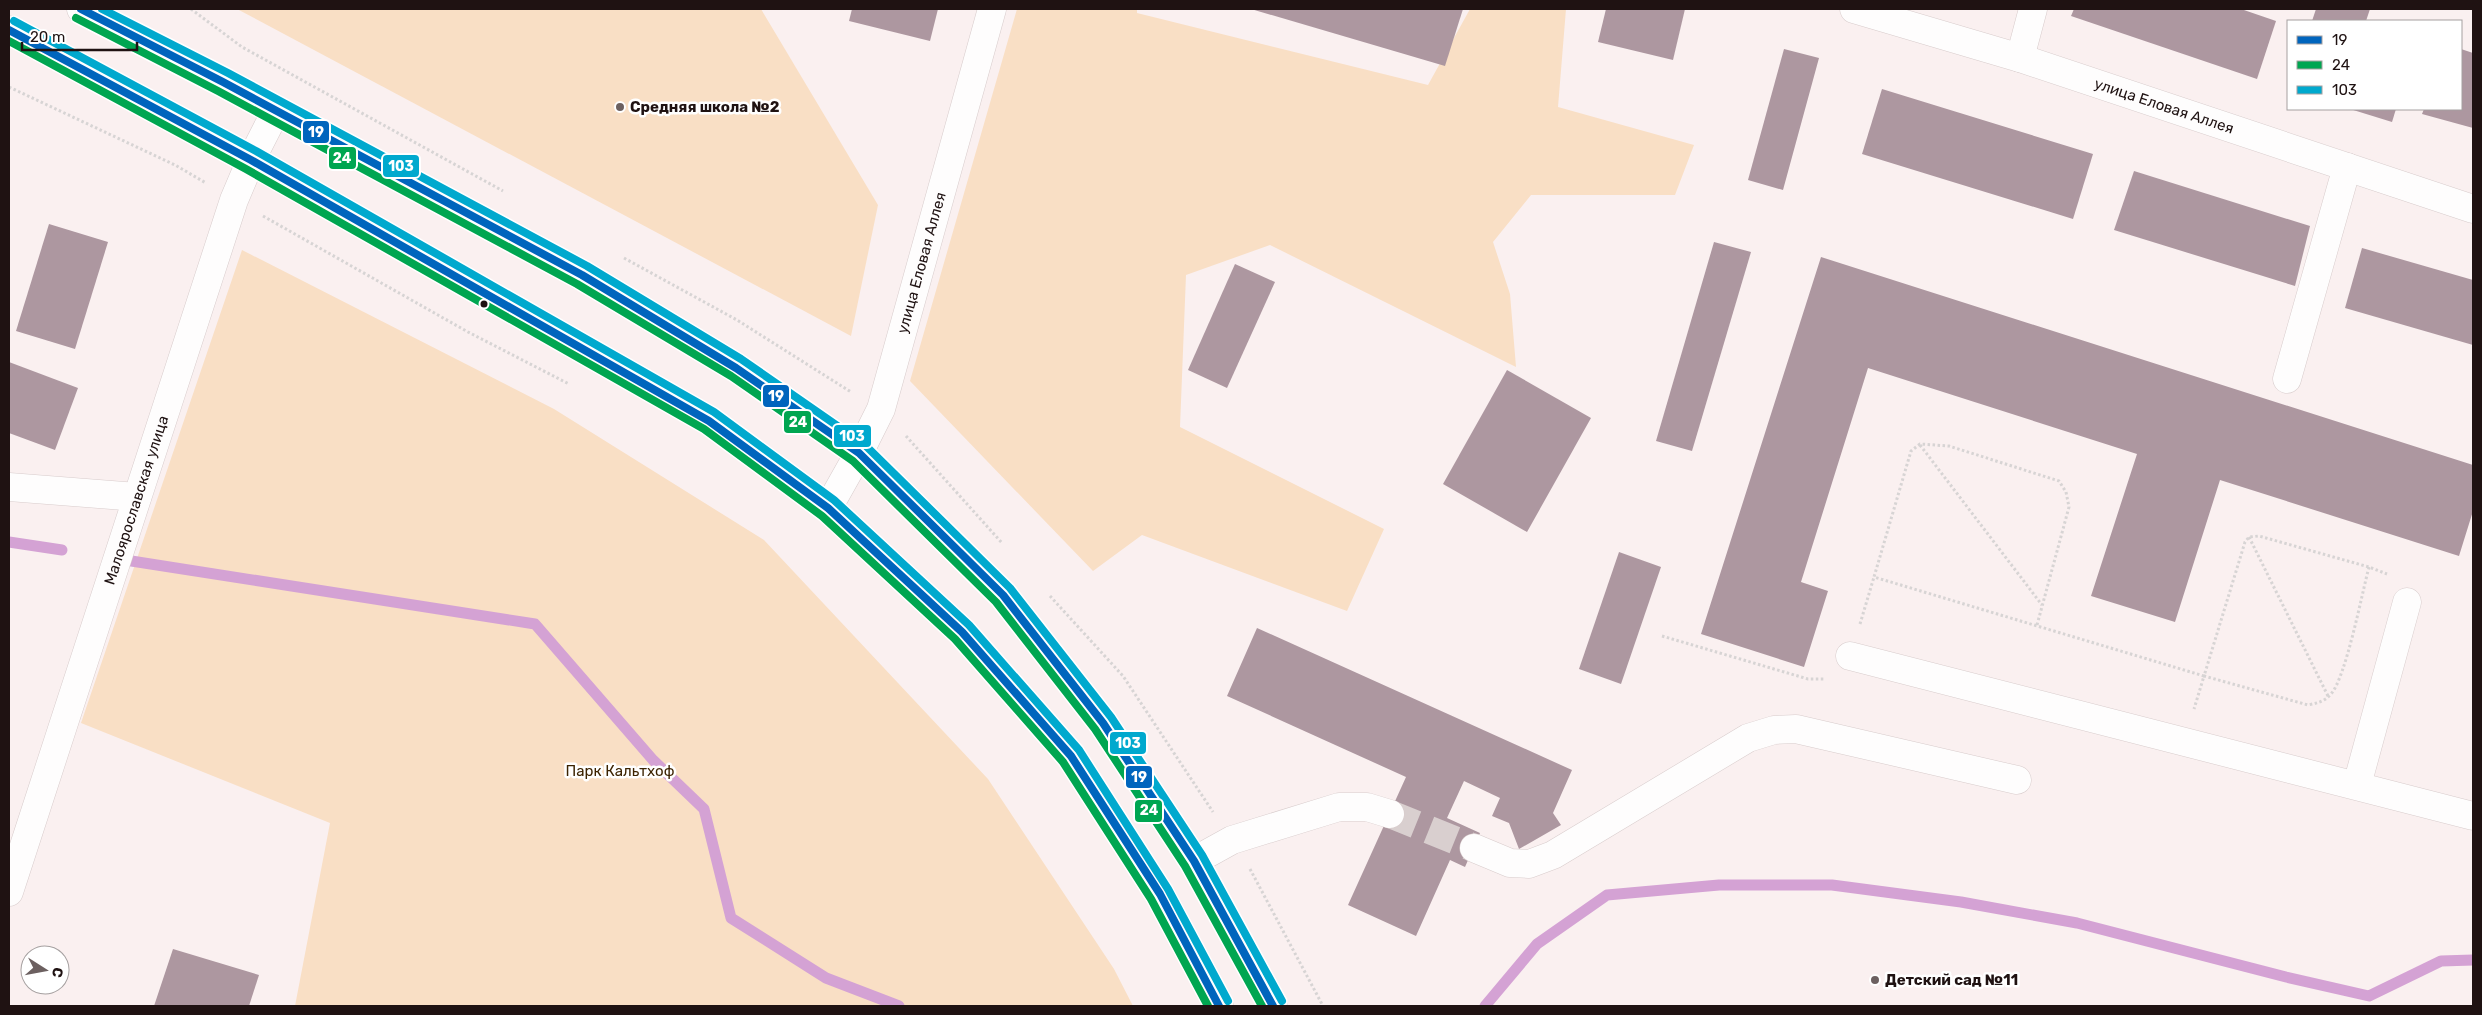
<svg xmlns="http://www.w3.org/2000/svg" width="2482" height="1015" viewBox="0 0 2482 1015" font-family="Rubik,sans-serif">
  <rect width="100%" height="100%" fill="#faf0f0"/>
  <g fill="#f9dfc5">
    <path d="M 237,9 L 761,9 L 878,205 L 851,336 Z"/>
    <path d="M 1017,9 L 1137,9 L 1137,13 L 1428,85 L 1470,9 L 1566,9 L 1558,107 L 1694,145 L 1675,195 L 1531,195 L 1493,242 L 1510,294 L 1516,367 L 1270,245 L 1186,275 L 1180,427 L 1384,529 L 1347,611 L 1142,535 L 1093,571 L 910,381 Z"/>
    <path d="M 242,250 L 554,409 L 764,540 L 988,779 L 1114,969 L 1133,1006 L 295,1006 L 330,823 L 81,723 Z"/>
  </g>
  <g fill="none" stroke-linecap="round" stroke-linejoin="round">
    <g stroke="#d4a2d4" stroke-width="11">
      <path d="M 9,542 L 62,550"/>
      <path d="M 125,560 L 535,624 L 653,760 L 704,809 L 731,918 L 826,978 L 899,1006"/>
      <path d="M 1485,1006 L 1537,944 L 1607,895 L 1719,885 L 1832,885 L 1961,902 L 2077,923 L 2286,977 L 2369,996 L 2441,961 L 2473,960"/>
    </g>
  </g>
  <g fill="#ad97a0">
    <path d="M 852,9 L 938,9 L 930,41 L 849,21 Z"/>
    <path d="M 1251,9 L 1463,9 L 1445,66 Z"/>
    <path d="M 1606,9 L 1685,9 L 1673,60 L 1598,42 Z"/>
    <path d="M 2074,9 L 2241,9 L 2276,21 L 2257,79 L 2071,16 Z"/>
    <path d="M 2316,9 L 2370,9 L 2366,21 L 2312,21 Z"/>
    <path d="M 1784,49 L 1819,58 L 1783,190 L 1748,180 Z"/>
    <path d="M 2461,49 L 2473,53 L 2473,128 L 2422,114 L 2424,109 L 2461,109 Z"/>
    <path d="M 1882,89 L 2093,154 L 2073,219 L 1862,154 Z"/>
    <path d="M 2350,109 L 2396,109 L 2392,122 Z"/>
    <path d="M 2134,171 L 2310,226 L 2295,286 L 2114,230 Z"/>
    <path d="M 49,224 L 108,242 L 75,349 L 16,331 Z"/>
    <path d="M 1714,242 L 1751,252 L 1692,451 L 1656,441 Z"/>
    <path d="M 2362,248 L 2473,280 L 2473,345 L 2345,308 Z"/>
    <path d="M 1821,257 L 2473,465 L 2473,511 L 2459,556 L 2220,480 L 2175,622 L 2091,596 L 2137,454 L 1868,368 L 1801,582 L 1828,591 L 1804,667 L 1701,634 Z"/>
    <path d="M 1235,264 L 1275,282 L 1227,388 L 1188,370 Z"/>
    <path d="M 9,362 L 78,388 L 55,450 L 9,433 Z"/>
    <path d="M 1507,370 L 1591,418 L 1527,532 L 1443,484 Z"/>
    <path d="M 1619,552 L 1661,567 L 1621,684 L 1579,669 Z"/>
    <path d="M 1257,628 L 1572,770 L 1553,813 L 1561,825 L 1519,849 L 1509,823 L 1492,816 L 1500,798 L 1464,781 L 1447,818 L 1480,833 L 1465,867 L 1450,860 L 1416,936 L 1348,905 L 1406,777 L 1227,696 Z"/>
    <path d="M 173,949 L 259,975 L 249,1006 L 154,1006 Z"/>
  </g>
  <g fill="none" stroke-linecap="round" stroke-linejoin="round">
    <path stroke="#d9cfcf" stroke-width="28" stroke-dasharray="28 14" stroke-linecap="butt" d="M 1390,814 L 1474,848"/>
    <defs>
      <g id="minor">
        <path id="s1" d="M 1854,9 L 2020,58 L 2473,209"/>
        <path d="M 2020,58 L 2033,9"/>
        <path d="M 2287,379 L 2347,167"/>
        <path d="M 9,487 L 137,497"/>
        <path id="s2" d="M 828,508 L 859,453 L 881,409 L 992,9"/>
        <path d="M 1850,656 L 2473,816"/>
        <path d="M 2357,785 L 2407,602"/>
        <path d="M 1474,848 L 1510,863 L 1529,864 L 1553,855 L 1748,738 L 1774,730 L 1796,729 L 2017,780"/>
        <path d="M 1194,861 L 1232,840 L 1339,807 L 1367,807 L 1390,814"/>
        <path id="s3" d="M 9,892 L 234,200 L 251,160 L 276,111"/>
      </g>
      <g id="major">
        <path d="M 81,9 L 223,82 L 582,275 L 736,368 L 859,453 L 1003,595 L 1103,723 L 1194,861 L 1273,1006"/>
        <path d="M 9,30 L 251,160 L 709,421 L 828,508 L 962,632 L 1071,756 L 1160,894 L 1219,1006"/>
      </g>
    </defs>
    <use href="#minor" stroke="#d8cccc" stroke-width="29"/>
    <use href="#major" stroke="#d8cccc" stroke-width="29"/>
    <g stroke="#d7d4d4" stroke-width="3" stroke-dasharray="2.5 2.5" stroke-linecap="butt">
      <path d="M 191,9 L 242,47 L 503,191"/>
      <path d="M 9,87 L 175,165 L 206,183"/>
      <path d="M 263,216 L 468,332 L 569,384"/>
      <path d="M 624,258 L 737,320 L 851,392"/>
      <path d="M 906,436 L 1002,543"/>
      <path d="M 1920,445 L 2042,605"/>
      <path d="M 2249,537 L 2328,696"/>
      <path d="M 2369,567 C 2362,593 2346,677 2331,694 C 2324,702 2317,703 2308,705 L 2204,676 L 2245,542 L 2249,537 L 2259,536 L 2369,567 L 2387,574"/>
      <path d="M 1050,596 L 1123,676 L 1213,812"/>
      <path d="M 1860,624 L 1874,577"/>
      <path d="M 2037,625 L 2069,507 L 2066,492 L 2059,481 L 1949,446 L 1920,444 L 1911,451 L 1874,577 L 2204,676 L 2194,709"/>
      <path d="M 1662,636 L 1808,679 L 1825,679"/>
      <path d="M 1250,869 L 1323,1006"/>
    </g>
    <use href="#minor" stroke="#fefdfd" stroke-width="28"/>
    <use href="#major" stroke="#fefdfd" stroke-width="28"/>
    <defs>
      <g id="bus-1">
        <path d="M 81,9 L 223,82 L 582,275 L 736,368 L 859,453 L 1003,595 L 1103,723 L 1194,861 L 1273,1006"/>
        <path d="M 9,30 L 251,160 L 709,421 L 828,508 L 962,632 L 1071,756 L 1160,894 L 1219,1006"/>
      </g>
      <g id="bus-2">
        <path d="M 76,18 L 218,91 L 577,284 L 731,376 L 853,461 L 996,602 L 1095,729 L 1185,866 L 1262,1006"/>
        <path d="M 9,41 L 246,169 L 704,429 L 822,516 L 955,639 L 1063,762 L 1151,899 L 1208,1006"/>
      </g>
      <g id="bus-3">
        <path d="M 102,9 L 228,73 L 587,266 L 741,359 L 865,445 L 1010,588 L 1111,717 L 1202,855 L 1282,1001"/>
        <path d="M 14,21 L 256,151 L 714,412 L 834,500 L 969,625 L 1079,750 L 1168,889 L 1228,1001"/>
      </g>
    </defs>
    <use href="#bus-1" stroke="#fff" stroke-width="11"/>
    <use href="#bus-2" stroke="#fff" stroke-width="11"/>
    <use href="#bus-3" stroke="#fff" stroke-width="11"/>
    <use href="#bus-1" stroke="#0065bd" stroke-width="8"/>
    <use href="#bus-2" stroke="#00a651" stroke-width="8"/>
    <use href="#bus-3" stroke="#00a9ce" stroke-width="8"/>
  </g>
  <g fill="#6c6060" stroke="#fff" stroke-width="2">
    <circle cx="620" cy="107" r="5"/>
    <circle cx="1875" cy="980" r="5"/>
  </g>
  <circle fill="#1f1212" stroke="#fff" stroke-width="2" cx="484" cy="304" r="4.5"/>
  <g text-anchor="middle" stroke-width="5" stroke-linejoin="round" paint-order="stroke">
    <g font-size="15" fill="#1f1212" stroke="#fff">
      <text dy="5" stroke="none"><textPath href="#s1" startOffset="325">улица Еловая Аллея</textPath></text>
      <text dy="5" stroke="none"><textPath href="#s2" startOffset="264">улица Еловая Аллея</textPath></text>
      <text dy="5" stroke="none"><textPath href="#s3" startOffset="412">Малоярославская улица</textPath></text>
    </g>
    <g font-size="15" font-weight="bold" fill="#1f1212" stroke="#fff" text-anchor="start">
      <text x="630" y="112">Средняя школа №2</text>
      <text x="1885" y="985">Детский сад №11</text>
    </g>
    <g font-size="15" fill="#3c2300" stroke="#fff">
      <text x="620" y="776">Парк Кальтхоф</text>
    </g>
  </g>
  <g stroke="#fff" stroke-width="2">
    <rect x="302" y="120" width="28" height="24" rx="5" fill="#0065bd"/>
    <rect x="328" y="146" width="29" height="24" rx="5" fill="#00a651"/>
    <rect x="382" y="154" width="38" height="24" rx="5" fill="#00a9ce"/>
    <rect x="762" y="384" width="28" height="24" rx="5" fill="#0065bd"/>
    <rect x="783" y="410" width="29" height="24" rx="5" fill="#00a651"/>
    <rect x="833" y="424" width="39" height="24" rx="5" fill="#00a9ce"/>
    <rect x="1109" y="731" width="38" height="24" rx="5" fill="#00a9ce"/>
    <rect x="1125" y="765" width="28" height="24" rx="5" fill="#0065bd"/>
    <rect x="1134" y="799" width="29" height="24" rx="5" fill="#00a651"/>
  </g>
  <g font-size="14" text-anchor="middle" font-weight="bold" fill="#fff">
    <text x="316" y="137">19</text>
    <text x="342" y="163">24</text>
    <text x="401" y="171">103</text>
    <text x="776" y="401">19</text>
    <text x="798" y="427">24</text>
    <text x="852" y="441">103</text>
    <text x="1128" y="748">103</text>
    <text x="1139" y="782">19</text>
    <text x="1149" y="815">24</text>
  </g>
  <rect width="2482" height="1015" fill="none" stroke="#1f1212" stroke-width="20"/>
  <rect x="2287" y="20" width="175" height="90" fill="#ffffff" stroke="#a5a0a0"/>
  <rect x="2297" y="36" width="25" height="8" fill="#0065bd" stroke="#a5a0a0"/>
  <text x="2332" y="45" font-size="15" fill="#1f1212">19</text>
  <rect x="2297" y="61" width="25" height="8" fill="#00a651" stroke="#a5a0a0"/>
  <text x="2332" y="70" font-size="15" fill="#1f1212">24</text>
  <rect x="2297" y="86" width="25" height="8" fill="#00a9ce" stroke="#a5a0a0"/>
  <text x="2332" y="95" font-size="15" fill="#1f1212">103</text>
  <g transform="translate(45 970) rotate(101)"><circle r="24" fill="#ffffff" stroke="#a5a0a0"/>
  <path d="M0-4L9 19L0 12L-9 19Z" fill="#6c6060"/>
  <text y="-8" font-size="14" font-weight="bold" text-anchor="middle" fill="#1f1212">С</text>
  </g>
  <path d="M22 42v8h115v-8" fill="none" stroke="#1f1212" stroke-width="2.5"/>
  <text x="30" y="42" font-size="15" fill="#1f1212" stroke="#ffffff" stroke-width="4" paint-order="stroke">20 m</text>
</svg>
